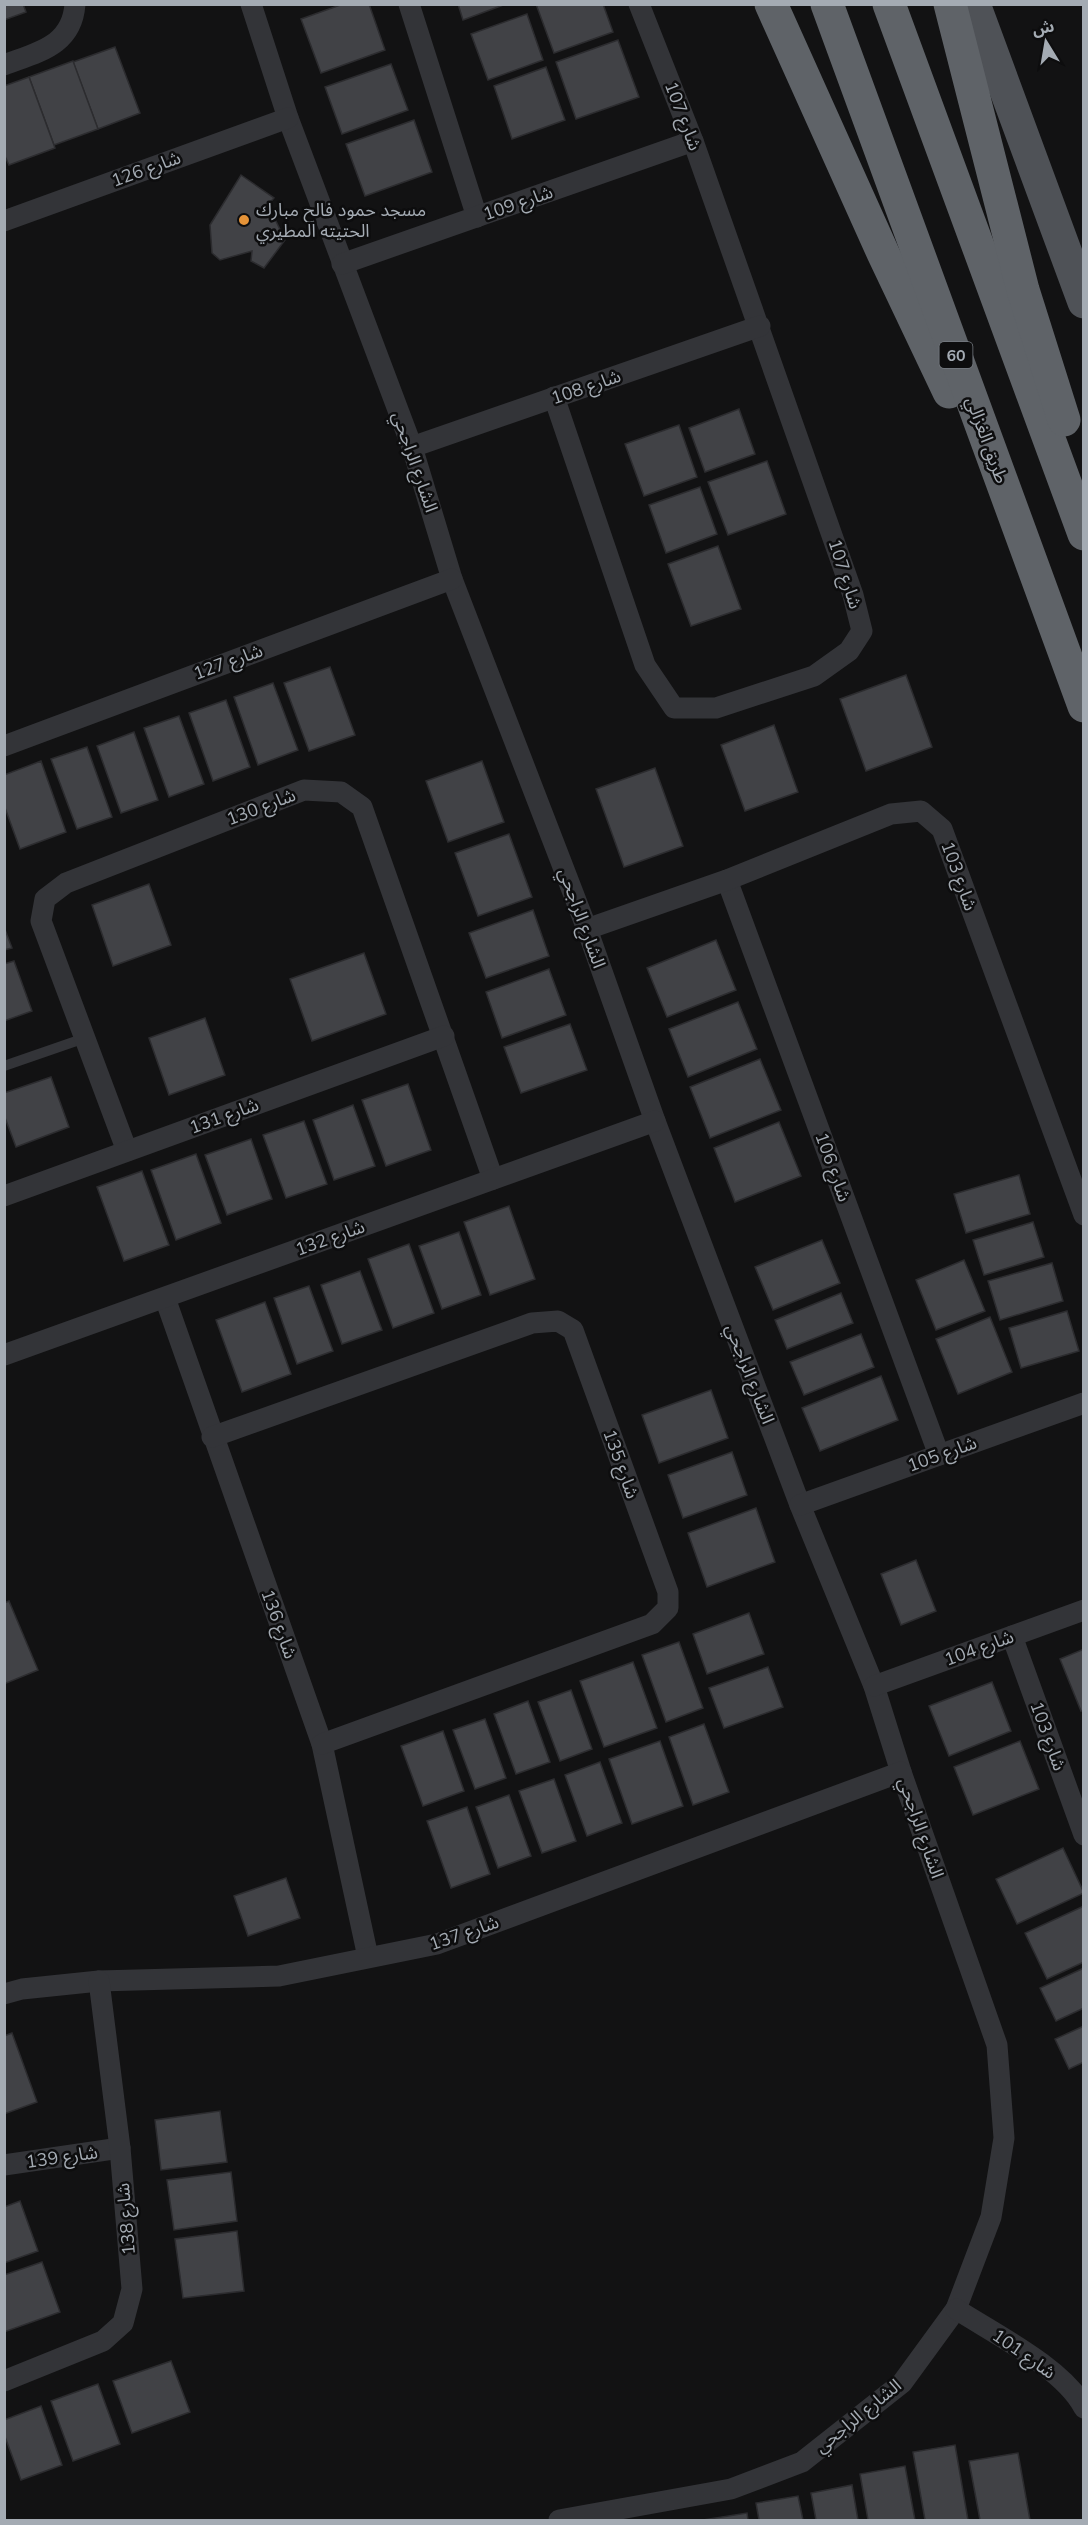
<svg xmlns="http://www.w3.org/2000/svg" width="1088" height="2525" viewBox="0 0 1088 2525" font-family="'Nunito Sans','Noto Sans Arabic',sans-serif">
  <rect width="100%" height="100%" fill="#121213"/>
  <g fill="#414246" stroke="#2c2c2f" stroke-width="1.5">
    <path d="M 4,4 L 23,4 L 26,12 L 4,20 Z"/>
    <path d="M 343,4 L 369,4 L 385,50 L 321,73 L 301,19 Z"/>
    <path d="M 458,4 L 506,4 L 463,20 Z"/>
    <path d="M 536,4 L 603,4 L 613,32 L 554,53 Z"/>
    <path d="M 527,14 L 543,60 L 488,80 L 471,34 Z"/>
    <path d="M 618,40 L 639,97 L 576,119 L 556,62 Z"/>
    <path d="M 115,47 L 140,113 L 98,129 L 73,62 Z"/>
    <path d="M 73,61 L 98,129 L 54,145 L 29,77 Z"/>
    <path d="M 391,64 L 408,110 L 342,134 L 325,87 Z"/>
    <path d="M 546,67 L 565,120 L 512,139 L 494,86 Z"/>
    <path d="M 29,77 L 55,148 L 9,165 L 4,154 L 4,86 Z"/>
    <path d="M 414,120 L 432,172 L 365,196 L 346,144 Z"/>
    <path d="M 241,175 L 274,198 L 264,209 L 273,215 L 285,240 L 264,268 L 251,261 L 252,251 L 220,260 L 212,253 L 210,225 Z"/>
    <path d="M 739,409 L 755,454 L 705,472 L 689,428 Z"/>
    <path d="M 679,425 L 697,477 L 644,496 L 625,444 Z"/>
    <path d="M 767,461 L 786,514 L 728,535 L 708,482 Z"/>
    <path d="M 700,487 L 717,534 L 666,553 L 649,505 Z"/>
    <path d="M 718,546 L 741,609 L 691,626 L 668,564 Z"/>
    <path d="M 330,667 L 355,735 L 309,751 L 284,683 Z"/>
    <path d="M 906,675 L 932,747 L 866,771 L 840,699 Z"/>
    <path d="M 273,683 L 298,750 L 258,765 L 234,697 Z"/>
    <path d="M 226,700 L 250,767 L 213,781 L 189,713 Z"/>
    <path d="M 179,716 L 204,784 L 169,797 L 144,728 Z"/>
    <path d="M 774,725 L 798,792 L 745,811 L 721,745 Z"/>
    <path d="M 134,732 L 158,800 L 121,813 L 97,746 Z"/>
    <path d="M 87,747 L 112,817 L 77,829 L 51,759 Z"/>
    <path d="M 41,761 L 66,832 L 20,849 L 4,805 L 4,775 Z"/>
    <path d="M 482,761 L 504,822 L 448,842 L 426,781 Z"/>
    <path d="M 655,768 L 683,846 L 624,867 L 596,789 Z"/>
    <path d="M 509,834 L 532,897 L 478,916 L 455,853 Z"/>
    <path d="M 149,884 L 171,945 L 113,966 L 92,905 Z"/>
    <path d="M 533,910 L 549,956 L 486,978 L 469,933 Z"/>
    <path d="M 4,927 L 12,948 L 4,950 Z"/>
    <path d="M 716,940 L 736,990 L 667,1017 L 647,968 Z"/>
    <path d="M 364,953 L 386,1014 L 312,1041 L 290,979 Z"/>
    <path d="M 14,961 L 32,1011 L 4,1021 L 4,964 Z"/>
    <path d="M 549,969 L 566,1015 L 502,1038 L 486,992 Z"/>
    <path d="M 738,1002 L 757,1049 L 688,1077 L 669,1029 Z"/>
    <path d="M 205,1018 L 225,1075 L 169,1095 L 149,1038 Z"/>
    <path d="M 570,1024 L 587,1070 L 521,1093 L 504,1047 Z"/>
    <path d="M 760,1059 L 781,1110 L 710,1138 L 690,1087 Z"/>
    <path d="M 51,1077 L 69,1127 L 16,1147 L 4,1115 L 4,1093 Z"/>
    <path d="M 408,1084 L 431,1150 L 386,1166 L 362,1100 Z"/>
    <path d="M 353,1105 L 375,1166 L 334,1180 L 313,1120 Z"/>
    <path d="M 304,1121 L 327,1184 L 286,1198 L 263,1135 Z"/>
    <path d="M 779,1122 L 801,1176 L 735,1202 L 714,1148 Z"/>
    <path d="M 251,1139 L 272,1199 L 227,1215 L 205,1155 Z"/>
    <path d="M 196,1154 L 221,1223 L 176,1240 L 151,1170 Z"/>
    <path d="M 142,1171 L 169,1245 L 124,1261 L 97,1187 Z"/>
    <path d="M 1019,1175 L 1030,1214 L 966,1233 L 954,1194 Z"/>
    <path d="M 509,1206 L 535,1279 L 490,1295 L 464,1222 Z"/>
    <path d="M 1033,1222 L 1044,1257 L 984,1275 L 973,1240 Z"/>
    <path d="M 459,1232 L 481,1295 L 442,1309 L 419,1246 Z"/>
    <path d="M 822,1240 L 840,1283 L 773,1310 L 755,1267 Z"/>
    <path d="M 409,1244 L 434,1313 L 393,1328 L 368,1259 Z"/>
    <path d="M 964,1260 L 985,1311 L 936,1330 L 916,1280 Z"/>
    <path d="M 1052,1263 L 1063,1301 L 1000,1320 L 988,1281 Z"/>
    <path d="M 360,1271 L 382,1330 L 342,1344 L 321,1285 Z"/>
    <path d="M 309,1286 L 333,1351 L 297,1364 L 274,1298 Z"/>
    <path d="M 841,1293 L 853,1323 L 787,1349 L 775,1320 Z"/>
    <path d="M 265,1302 L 291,1374 L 242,1392 L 216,1320 Z"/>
    <path d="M 1067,1311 L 1079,1351 L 1021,1368 L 1009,1328 Z"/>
    <path d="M 990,1317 L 1012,1372 L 958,1394 L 936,1339 Z"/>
    <path d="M 861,1334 L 874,1367 L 804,1395 L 790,1362 Z"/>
    <path d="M 881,1376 L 898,1420 L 820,1451 L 802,1408 Z"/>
    <path d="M 711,1390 L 728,1438 L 659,1463 L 642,1415 Z"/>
    <path d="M 732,1452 L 747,1495 L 683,1518 L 668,1475 Z"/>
    <path d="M 756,1508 L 775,1562 L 707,1587 L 688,1533 Z"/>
    <path d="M 916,1560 L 936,1611 L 901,1625 L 881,1574 Z"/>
    <path d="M 9,1601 L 38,1670 L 4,1684 L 4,1603 Z"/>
    <path d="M 749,1613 L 764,1654 L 707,1674 L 693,1634 Z"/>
    <path d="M 679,1642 L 703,1708 L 666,1722 L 642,1655 Z"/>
    <path d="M 1084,1649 L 1084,1710 L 1081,1711 L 1060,1659 Z"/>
    <path d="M 633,1662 L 657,1728 L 604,1747 L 580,1681 Z"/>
    <path d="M 768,1667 L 783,1707 L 724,1728 L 709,1688 Z"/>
    <path d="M 992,1682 L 1011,1731 L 949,1756 L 929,1706 Z"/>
    <path d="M 571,1690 L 592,1749 L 560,1761 L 538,1702 Z"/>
    <path d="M 528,1701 L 550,1762 L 516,1774 L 494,1714 Z"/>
    <path d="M 485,1719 L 506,1778 L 475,1789 L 453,1730 Z"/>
    <path d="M 704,1724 L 729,1792 L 693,1805 L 669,1737 Z"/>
    <path d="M 443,1731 L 464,1791 L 423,1806 L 401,1746 Z"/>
    <path d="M 660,1741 L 683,1806 L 632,1824 L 609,1759 Z"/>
    <path d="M 1020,1741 L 1039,1789 L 973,1815 L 954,1767 Z"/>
    <path d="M 600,1762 L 622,1823 L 587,1836 L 565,1775 Z"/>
    <path d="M 554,1779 L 576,1841 L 542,1853 L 519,1791 Z"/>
    <path d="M 509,1795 L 531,1856 L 498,1868 L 476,1807 Z"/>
    <path d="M 467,1807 L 490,1874 L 451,1888 L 427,1821 Z"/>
    <path d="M 1063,1848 L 1084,1893 L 1017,1924 L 996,1879 Z"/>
    <path d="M 286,1878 L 300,1918 L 248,1936 L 234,1896 Z"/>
    <path d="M 1084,1906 L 1084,1962 L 1047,1979 L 1025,1933 Z"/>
    <path d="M 1084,1968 L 1084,2008 L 1056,2021 L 1040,1988 Z"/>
    <path d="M 1084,2026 L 1084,2062 L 1069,2069 L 1055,2039 Z"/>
    <path d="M 12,2033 L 37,2102 L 4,2114 L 4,2036 Z"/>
    <path d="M 220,2111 L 227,2162 L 161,2170 L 155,2120 Z"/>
    <path d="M 231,2172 L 237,2221 L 174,2230 L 167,2180 Z"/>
    <path d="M 20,2201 L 38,2251 L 4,2263 L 4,2207 Z"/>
    <path d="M 237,2231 L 244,2291 L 183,2298 L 175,2239 Z"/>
    <path d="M 42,2262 L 60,2312 L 4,2332 L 4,2275 Z"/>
    <path d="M 171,2361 L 190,2412 L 132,2433 L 113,2381 Z"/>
    <path d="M 98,2384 L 120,2444 L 73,2461 L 51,2401 Z"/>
    <path d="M 41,2406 L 62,2465 L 21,2480 L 4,2434 L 4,2420 Z"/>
    <path d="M 955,2445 L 968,2520 L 925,2520 L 913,2452 Z"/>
    <path d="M 1018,2453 L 1030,2520 L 980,2520 L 969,2461 Z"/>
    <path d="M 905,2466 L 915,2520 L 868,2520 L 860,2474 Z"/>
    <path d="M 852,2485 L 858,2520 L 816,2520 L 811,2493 Z"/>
    <path d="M 798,2496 L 803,2520 L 759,2520 L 756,2503 Z"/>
    <path d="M 747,2513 L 748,2520 L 703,2520 Z"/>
  </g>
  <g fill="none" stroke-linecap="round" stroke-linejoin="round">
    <path stroke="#333438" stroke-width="10" d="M 4,1066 L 85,1038"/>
    <g stroke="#333438" stroke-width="21">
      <path d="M 251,4 L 288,118 L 412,447 L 452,579 L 587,929 L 655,1121 L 800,1505 L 874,1686 L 901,1772 L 997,2045 L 1004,2138 L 991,2217 L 956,2309 L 902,2383 L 802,2462 L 731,2489 L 559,2520"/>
      <path d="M 409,4 L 477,217"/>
      <path d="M 4,65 C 38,52 72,46 75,4"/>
      <path d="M 4,221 L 288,118"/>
      <path d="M 342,264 L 693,141"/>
      <path d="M 554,397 L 645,665 L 674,708 L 716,708 L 814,676 L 849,651 L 862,631 L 853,595 L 693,141 L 639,4"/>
      <path d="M 412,447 L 760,326"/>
      <path d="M 4,746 L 452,579"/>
      <path d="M 727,880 L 939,1455"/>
      <path d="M 587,929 L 727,880 L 891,814 L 921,811 L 942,829 L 1084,1215"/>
      <path d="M 127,1151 L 41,921 L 45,899 L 66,883 L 304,790 L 341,792 L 362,807 L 493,1179"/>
      <path d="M 4,1196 L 444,1036"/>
      <path d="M 165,1298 L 322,1744 L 368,1957"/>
      <path d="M 4,1355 L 655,1121"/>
      <path d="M 212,1437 L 532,1323 L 558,1321 L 573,1330 L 668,1592 L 668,1608 L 652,1624 L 322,1744"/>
      <path d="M 800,1505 L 1084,1403"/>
      <path d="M 1012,1636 L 1084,1835"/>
      <path d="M 874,1686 L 1084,1610"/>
      <path d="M 4,1994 L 22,1989 L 99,1981 L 279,1976 L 437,1944 L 901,1772"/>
      <path d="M 4,2165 L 120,2148"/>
      <path d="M 956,2309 C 993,2333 1065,2369 1084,2408"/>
      <path d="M 4,2381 L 103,2341 L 123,2323 L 132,2289 L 120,2148 L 99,1981"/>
    </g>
    <path stroke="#4f5257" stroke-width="33" d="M 974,4 L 1084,302"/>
    <g stroke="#5f6368" stroke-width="33">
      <path d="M 771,4 L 883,253 L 949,392"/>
      <path d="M 827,4 L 1084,706"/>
      <path d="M 889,4 L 1084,534"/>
      <path d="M 950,4 L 1023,290 L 1064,420"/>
    </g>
  </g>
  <circle fill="#e59338" stroke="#0d0d0e" stroke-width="2" cx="244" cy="220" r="6"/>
  <g text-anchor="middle" stroke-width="5" stroke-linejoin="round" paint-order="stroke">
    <rect fill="#0d0d0e" stroke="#777c82" stroke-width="1.5" x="939.5" y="342" width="33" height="26" rx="4.5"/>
    <g font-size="16" font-weight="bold" fill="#a4abb3">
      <text x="956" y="361">60</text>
    </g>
    <g font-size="18" fill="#a4abb3" stroke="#0d0d0e">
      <text transform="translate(683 116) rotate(69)" y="6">شارع 107</text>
      <text transform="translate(146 169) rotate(-20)" y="6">شارع 126</text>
      <text transform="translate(518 203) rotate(-19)" y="6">شارع 109</text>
      <text transform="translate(586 387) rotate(-19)" y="6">شارع 108</text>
      <text transform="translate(987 440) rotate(70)" y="6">طريق الغزالي</text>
      <text transform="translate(415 462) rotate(71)" y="6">الشارع الراجحي</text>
      <text transform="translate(845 574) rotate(72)" y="6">شارع 107</text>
      <text transform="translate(228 662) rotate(-20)" y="6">شارع 127</text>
      <text transform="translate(261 807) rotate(-21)" y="6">شارع 130</text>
      <text transform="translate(959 876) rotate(70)" y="6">شارع 103</text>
      <text transform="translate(582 918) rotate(70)" y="6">الشارع الراجحي</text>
      <text transform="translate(224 1116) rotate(-20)" y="6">شارع 131</text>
      <text transform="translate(833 1167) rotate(70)" y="6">شارع 106</text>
      <text transform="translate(330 1238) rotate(-20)" y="6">شارع 132</text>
      <text transform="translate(750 1374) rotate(69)" y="6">الشارع الراجحي</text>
      <text transform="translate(942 1454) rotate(-20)" y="6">شارع 105</text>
      <text transform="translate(621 1464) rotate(70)" y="6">شارع 135</text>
      <text transform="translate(279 1624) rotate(70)" y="6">شارع 136</text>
      <text transform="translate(979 1648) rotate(-20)" y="6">شارع 104</text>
      <text transform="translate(1048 1736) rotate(70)" y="6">شارع 103</text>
      <text transform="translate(921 1828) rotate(71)" y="6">الشارع الراجحي</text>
      <text transform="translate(464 1933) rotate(-19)" y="6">شارع 137</text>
      <text transform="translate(62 2157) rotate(-8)" y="6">شارع 139</text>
      <text transform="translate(126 2219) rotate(-95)" y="6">شارع 138</text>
      <text transform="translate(1024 2354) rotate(35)" y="6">شارع 101</text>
      <text transform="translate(858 2416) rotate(-39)" y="6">الشارع الراجحي</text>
    </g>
    <g font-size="18" fill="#a4abb3" stroke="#0d0d0e" text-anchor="start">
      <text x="256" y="216">مسجد حمود فالح مبارك<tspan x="256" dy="21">الحتيته المطيري</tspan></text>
    </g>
  </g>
  <rect width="1088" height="2525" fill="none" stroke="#a4abb3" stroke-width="12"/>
  <g transform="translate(1046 42) rotate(349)" stroke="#0d0d0e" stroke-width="4.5" paint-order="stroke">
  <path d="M0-4.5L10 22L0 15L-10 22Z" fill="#a4abb3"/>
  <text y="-9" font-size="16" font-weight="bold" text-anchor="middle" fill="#a4abb3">ش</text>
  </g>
</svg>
